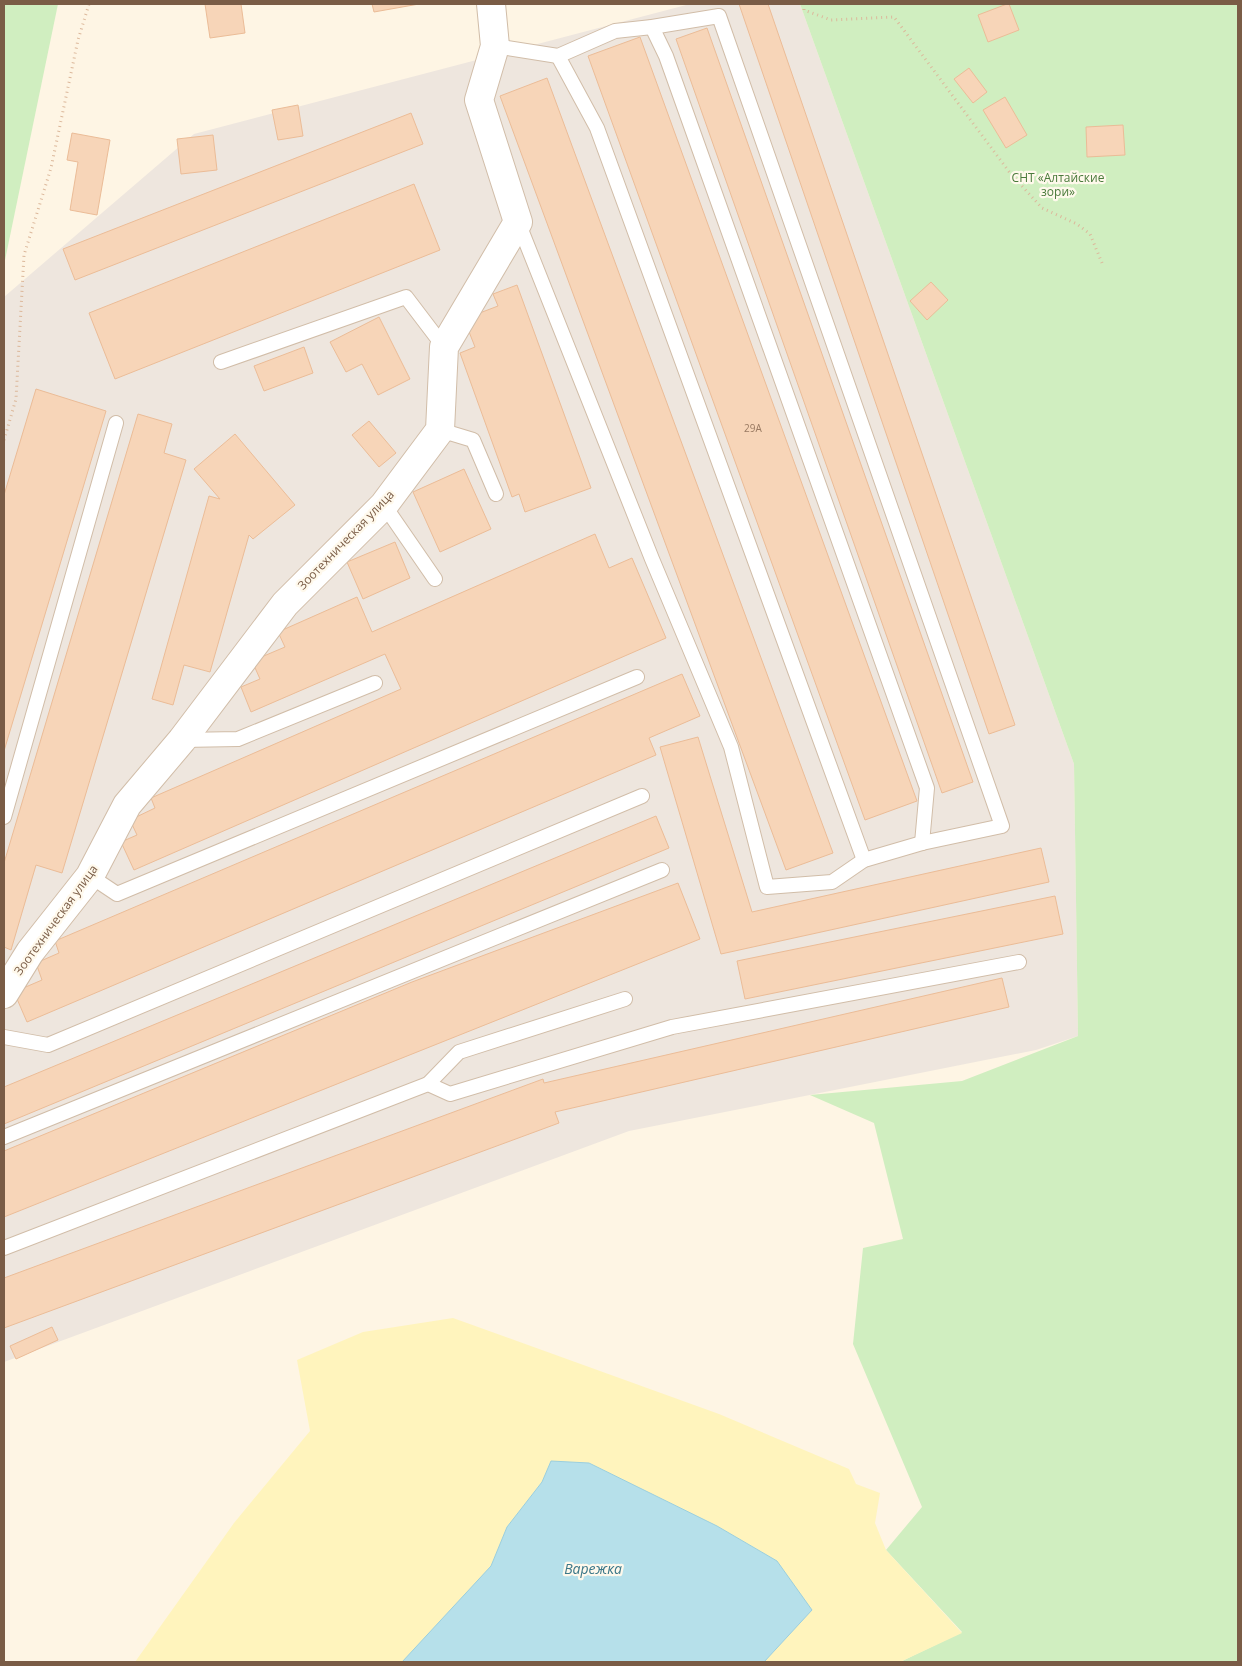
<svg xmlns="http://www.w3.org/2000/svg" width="1242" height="1666" viewBox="0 0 1242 1666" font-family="'Open Sans',sans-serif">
  <rect width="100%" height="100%" fill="#fef5e4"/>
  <path fill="#eee6de" d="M 690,4 L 800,4 L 1074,764 L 1078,1036 L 1036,1050 L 629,1131 L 4,1362 L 4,297 L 194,134 Z"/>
  <g fill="#d0eec0">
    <path d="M 4,4 L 58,4 L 4,265 Z"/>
    <path d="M 800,4 L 1238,4 L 1238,1662 L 900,1662 L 962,1632 L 886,1550 L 922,1507 L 853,1344 L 863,1248 L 903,1239 L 874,1123 L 810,1095 L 962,1081 L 1078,1036 L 1074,764 Z"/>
  </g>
  <path fill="#fff4bd" d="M 453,1318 L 719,1414 L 849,1469 L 856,1484 L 880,1493 L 875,1523 L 886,1550 L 962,1633 L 900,1662 L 764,1662 L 812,1610 L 777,1561 L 717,1526 L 589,1463 L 552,1461 L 542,1482 L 507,1527 L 491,1566 L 402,1662 L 135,1662 L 234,1523 L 310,1431 L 297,1360 L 363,1332 Z"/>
  <path fill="#b6e0ea" stroke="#9bcfdd" d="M 551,1461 L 589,1463 L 717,1526 L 777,1561 L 812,1610 L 764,1662 L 402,1662 L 491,1566 L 507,1527 L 542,1482 Z"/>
  <g fill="#f7d5b8" stroke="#ebbc97">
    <path d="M 205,4 L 241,4 L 245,33 L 210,38 Z"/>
    <path d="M 372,4 L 419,4 L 374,12 Z"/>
    <path d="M 739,4 L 768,4 L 1015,725 L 989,734 Z"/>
    <path d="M 1007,4 L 1009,4 L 1019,30 L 988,42 L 978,15 Z"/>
    <path d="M 707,28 L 973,782 L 942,793 L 676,39 Z"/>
    <path d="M 640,37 L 917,801 L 865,820 L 588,56 Z"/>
    <path d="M 969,68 L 987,92 L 973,103 L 954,79 Z"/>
    <path d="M 547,78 L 833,853 L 786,870 L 500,96 Z"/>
    <path d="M 1005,97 L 1027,135 L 1006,148 L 983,110 Z"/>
    <path d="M 298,105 L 303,136 L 278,140 L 272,110 Z"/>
    <path d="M 411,113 L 423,144 L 75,280 L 63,249 Z"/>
    <path d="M 1123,125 L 1125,155 L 1087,157 L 1086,127 Z"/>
    <path d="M 72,133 L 110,140 L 97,215 L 70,210 L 78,162 L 67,160 Z"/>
    <path d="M 213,135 L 217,170 L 181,174 L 177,139 Z"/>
    <path d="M 414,184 L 440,250 L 115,379 L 89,313 Z"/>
    <path d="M 931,282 L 948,300 L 927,320 L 910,301 Z"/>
    <path d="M 517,285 L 591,488 L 525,512 L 519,494 L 512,497 L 460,353 L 475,347 L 464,319 L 498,306 L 493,294 Z"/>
    <path d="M 379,317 L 410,379 L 378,395 L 362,364 L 346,372 L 330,342 Z"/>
    <path d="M 304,347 L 313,373 L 264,391 L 254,366 Z"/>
    <path d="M 36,389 L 106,411 L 4,751 L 4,495 Z"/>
    <path d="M 138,414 L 172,424 L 164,453 L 186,460 L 62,873 L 36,865 L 11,950 L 4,947 L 4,863 Z"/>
    <path d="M 369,421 L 396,453 L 379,467 L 352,435 Z"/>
    <path d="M 235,434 L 295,505 L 253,539 L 249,535 L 210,672 L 184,665 L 173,705 L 152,699 L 209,496 L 220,499 L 194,469 Z"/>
    <path d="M 464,469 L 491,529 L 440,552 L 413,492 Z"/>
    <path d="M 595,534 L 609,568 L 632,558 L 666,638 L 134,870 L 121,842 L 137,835 L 130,820 L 155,808 L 151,798 L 401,689 L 385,654 L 251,712 L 241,687 L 260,679 L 252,661 L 285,647 L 278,632 L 357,597 L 372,632 Z"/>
    <path d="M 395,542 L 410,578 L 363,599 L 347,562 Z"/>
    <path d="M 682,674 L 700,716 L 649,738 L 656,755 L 27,1022 L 14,992 L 42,980 L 36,963 L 59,953 L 55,941 Z"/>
    <path d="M 698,737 L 752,912 L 1041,848 L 1049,882 L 721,954 L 660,747 Z"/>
    <path d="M 656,816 L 669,848 L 4,1124 L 4,1087 Z"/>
    <path d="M 678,883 L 700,939 L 4,1217 L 4,1151 L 412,982 Z"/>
    <path d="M 1055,896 L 1063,934 L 745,999 L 737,961 Z"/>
    <path d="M 1002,978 L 1009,1007 L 555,1112 L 559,1123 L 4,1328 L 4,1278 L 543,1079 L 544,1083 Z"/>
    <path d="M 52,1327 L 58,1340 L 16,1359 L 10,1346 Z"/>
  </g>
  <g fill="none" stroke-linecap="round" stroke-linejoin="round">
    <defs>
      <g id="lane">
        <path d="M 652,27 L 666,56 L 927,788 L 922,843"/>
        <path d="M 495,46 L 558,56 L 615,31 L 652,27 L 719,16 L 1002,826 L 922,843 L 864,860 L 832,882 L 767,887 L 731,747 L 652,559 L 518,222"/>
        <path d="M 558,56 L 597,128 L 864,860"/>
        <path d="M 221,362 L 406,297 L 444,347"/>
        <path d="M 440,430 L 473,440 L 496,494"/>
        <path d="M 384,505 L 435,579"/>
        <path d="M 182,740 L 238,739 L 375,683"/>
        <path d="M 4,817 L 116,423"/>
        <path d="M 90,876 L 117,894 L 637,677"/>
        <path d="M 4,1037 L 48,1045 L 642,796"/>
        <path d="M 428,1084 L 459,1052 L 625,999"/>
        <path d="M 4,1137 L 662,870"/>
        <path d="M 4,1248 L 428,1084 L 450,1094 L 672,1027 L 1019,962"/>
      </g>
      <path id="street" d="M 4,994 L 30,952 L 90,876 L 127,805 L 182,740 L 285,604 L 384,505 L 440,430 L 444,347 L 518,222 L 479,100 L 495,46 L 491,4"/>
    </defs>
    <use href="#lane" stroke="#d1bda8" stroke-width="16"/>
    <use href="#street" stroke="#d1bda8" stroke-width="30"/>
    <g stroke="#dcb89b" stroke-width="3" stroke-dasharray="1 4" stroke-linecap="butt">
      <path d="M 804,4 L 804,10 L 831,20 L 894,17 L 1010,173 L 1042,208 L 1077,224 L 1090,234 L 1102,263"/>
      <path d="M 4,440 L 16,399 L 24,255 L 51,168 L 78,40 L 89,4"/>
    </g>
    <use href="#lane" stroke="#fff" stroke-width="14"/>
    <use href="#street" stroke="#fff" stroke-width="28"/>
  </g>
  <g text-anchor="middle" stroke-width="4.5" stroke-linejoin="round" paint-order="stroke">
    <g font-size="10" fill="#997a62">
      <text x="753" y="432">29А</text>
    </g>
    <g font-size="12" fill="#4a7a3b" stroke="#fff9ec">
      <text x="1058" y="182">СНТ «Алтайские<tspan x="1058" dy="14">зори»</tspan></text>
    </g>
    <g font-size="12" fill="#7a5c46" stroke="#fff9ec">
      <text transform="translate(346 540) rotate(-46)" y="4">Зоотехническая улица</text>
      <text transform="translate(56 920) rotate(-54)" y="4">Зоотехническая улица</text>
    </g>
    <g font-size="14" font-style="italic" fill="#3b7788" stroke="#fff9ec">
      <text x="593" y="1574">Варежка</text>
    </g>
  </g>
  <rect width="1242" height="1666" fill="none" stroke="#7a5c46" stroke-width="10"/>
</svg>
